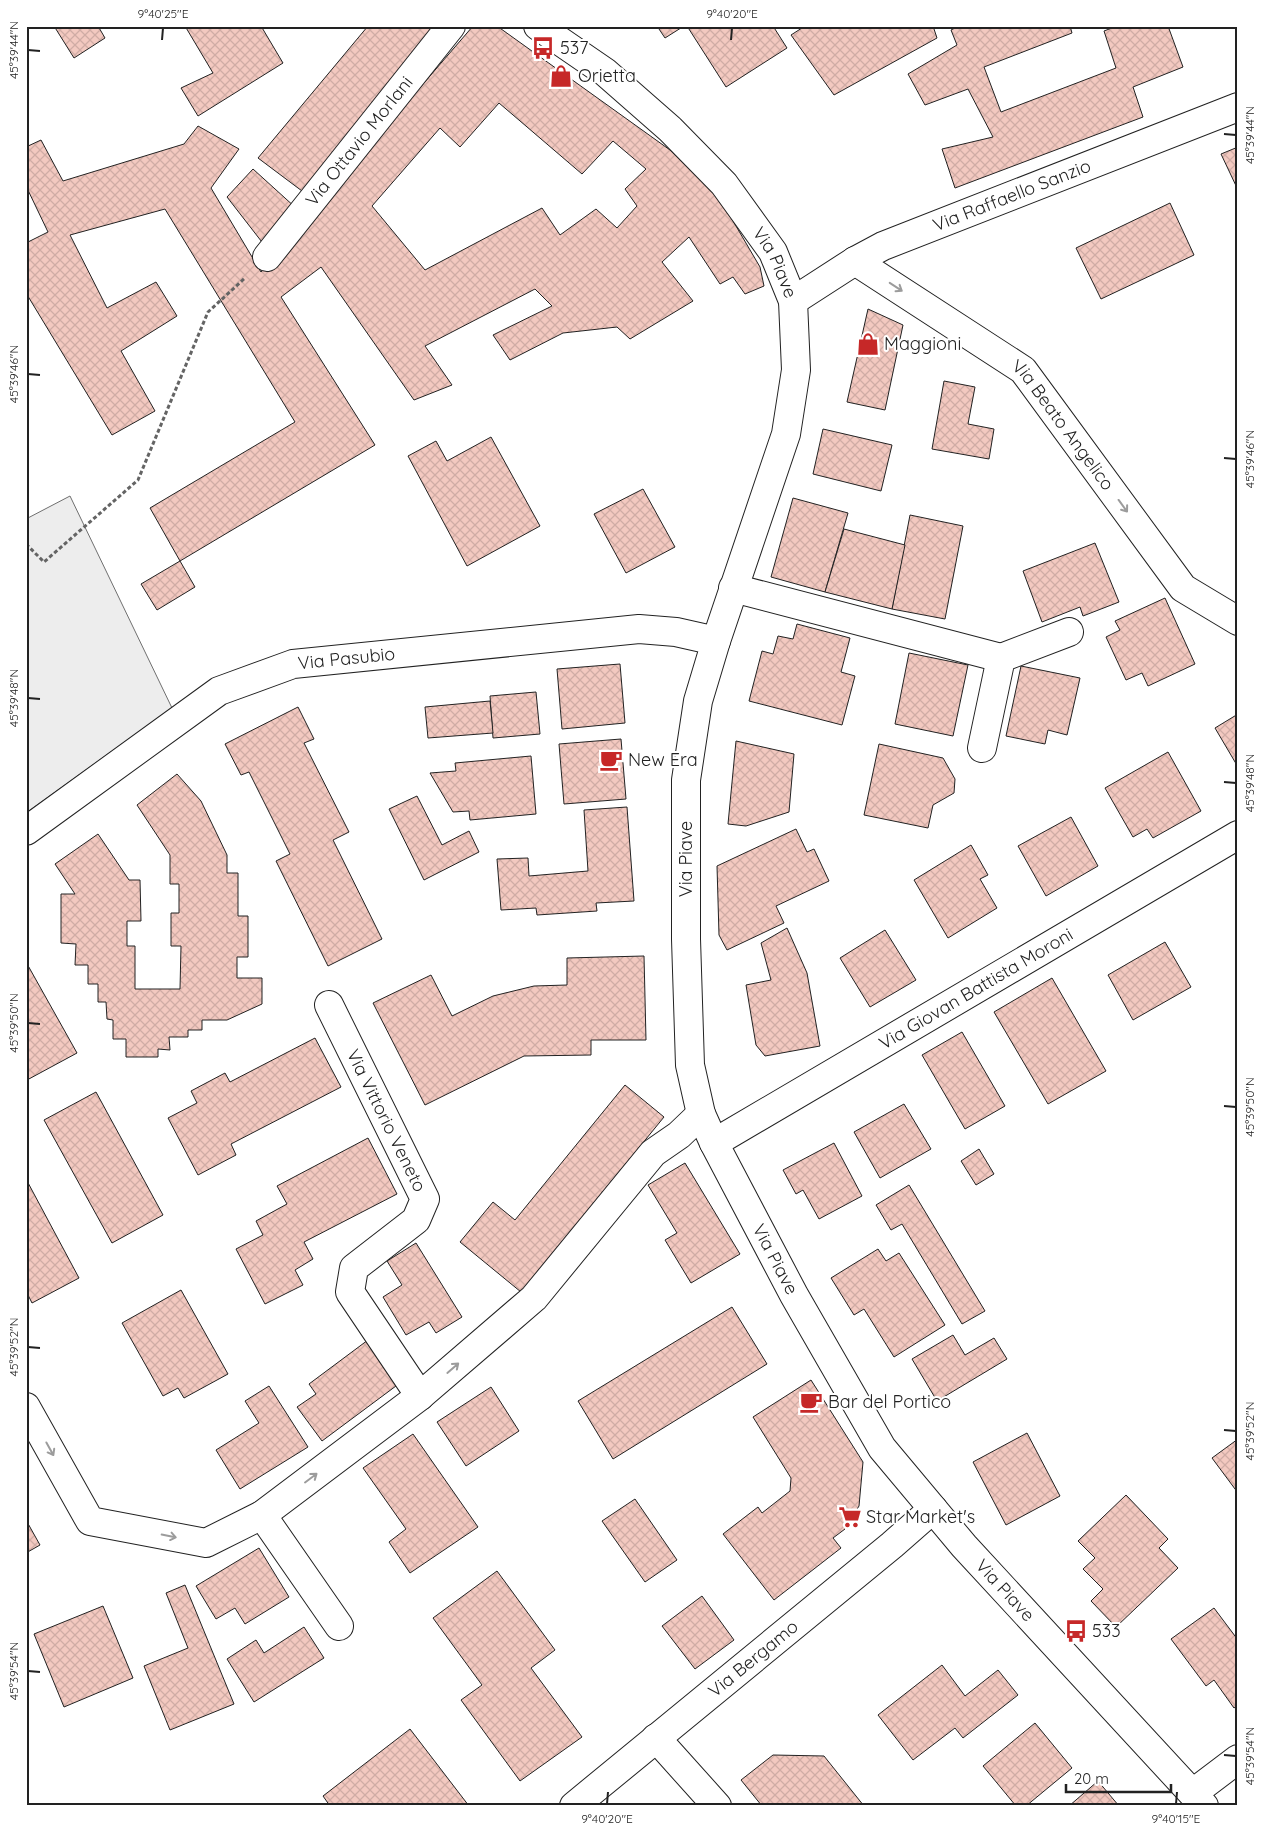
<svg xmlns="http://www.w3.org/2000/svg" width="1264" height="1832" viewBox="0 0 1264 1832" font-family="Quicksand,sans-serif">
  <defs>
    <pattern id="building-cross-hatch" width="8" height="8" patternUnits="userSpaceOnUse" patternTransform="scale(1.25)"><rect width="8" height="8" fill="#f3c9c0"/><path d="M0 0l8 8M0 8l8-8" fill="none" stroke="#d0aca5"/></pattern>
  </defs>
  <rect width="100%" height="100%" fill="#fff"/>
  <path fill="#ededed" stroke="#6f6f6f" d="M 70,496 L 172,708 L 26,813 L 26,519 Z"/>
  <g fill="url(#building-cross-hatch)" stroke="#222" fill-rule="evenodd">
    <path d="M 54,26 L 98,26 L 105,38 L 74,58 Z"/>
    <path d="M 185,26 L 261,26 L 283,63 L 198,116 L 181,88 L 213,73 Z"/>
    <path d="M 368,26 L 436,26 L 302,191 L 258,158 Z"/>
    <path d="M 473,26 L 497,26 L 670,150 L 719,197 L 760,267 L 764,286 L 745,294 L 733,277 L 720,284 L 689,237 L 662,262 L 693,301 L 630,339 L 617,327 L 563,333 L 510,360 L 493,335 L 552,306 L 535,289 L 425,346 L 452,385 L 414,400 L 321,267 L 281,297 L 375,445 L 180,561 L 150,508 L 295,422 L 165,209 L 70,235 L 107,308 L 156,282 L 177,316 L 121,351 L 155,411 L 112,435 L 26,293 L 26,243 L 48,232 L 26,186 L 26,147 L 41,140 L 63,181 L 184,144 L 198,126 L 239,149 L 211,188 L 261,272 ZM 499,103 L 582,174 L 613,141 L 646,169 L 625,189 L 637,206 L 617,228 L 596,209 L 560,235 L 542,208 L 425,270 L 372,206 L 440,128 L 460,147 Z"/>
    <path d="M 657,26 L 684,26 L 665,38 Z"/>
    <path d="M 687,26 L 773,26 L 787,48 L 726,87 Z"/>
    <path d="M 805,26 L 933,26 L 937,38 L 834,95 L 791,35 Z"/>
    <path d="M 959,26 L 1070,26 L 1072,33 L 984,67 L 1001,112 L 1116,68 L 1104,31 L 1117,26 L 1168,26 L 1183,67 L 1133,87 L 1143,117 L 955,188 L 942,149 L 993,137 L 968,89 L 925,105 L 908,74 L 957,45 L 951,30 Z"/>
    <path d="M 1238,147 L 1238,190 L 1221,154 Z"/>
    <path d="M 253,169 L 296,208 L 265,246 L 227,197 Z"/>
    <path d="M 1170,203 L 1194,255 L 1101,299 L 1076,248 Z"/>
    <path d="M 868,309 L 903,325 L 885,410 L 847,402 Z"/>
    <path d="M 944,381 L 975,387 L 968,424 L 994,429 L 989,459 L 932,449 Z"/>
    <path d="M 823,429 L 892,445 L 881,491 L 813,474 Z"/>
    <path d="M 491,437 L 540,526 L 467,566 L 408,456 L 436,441 L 447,461 Z"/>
    <path d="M 643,489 L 675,547 L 626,573 L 594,514 Z"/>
    <path d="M 793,498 L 848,513 L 825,592 L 771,577 Z"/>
    <path d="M 910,515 L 963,526 L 945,619 L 892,609 Z"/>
    <path d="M 844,529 L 905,545 L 892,609 L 825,592 Z"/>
    <path d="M 1095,543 L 1119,602 L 1083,616 L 1080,607 L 1042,622 L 1023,571 Z"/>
    <path d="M 180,561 L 195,587 L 157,610 L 141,584 Z"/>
    <path d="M 1165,598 L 1195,664 L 1148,686 L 1142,673 L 1126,680 L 1106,637 L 1120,630 L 1115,621 Z"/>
    <path d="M 797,624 L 850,638 L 841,672 L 855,676 L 842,725 L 749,701 L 762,651 L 773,654 L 778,636 L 793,639 Z"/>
    <path d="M 909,653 L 968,665 L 953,736 L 895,724 Z"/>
    <path d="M 620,664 L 625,723 L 562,729 L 557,669 Z"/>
    <path d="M 1021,666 L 1080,678 L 1067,735 L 1048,730 L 1045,744 L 1006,736 Z"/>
    <path d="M 536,692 L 540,734 L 493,738 L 490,696 Z"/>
    <path d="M 490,701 L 493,733 L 428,738 L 425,707 Z"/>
    <path d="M 298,707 L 314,739 L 304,743 L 349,832 L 333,840 L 382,939 L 328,966 L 276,861 L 290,854 L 249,772 L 241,775 L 225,744 Z"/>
    <path d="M 1238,714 L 1238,767 L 1215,728 Z"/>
    <path d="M 621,739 L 626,799 L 564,804 L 559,744 Z"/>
    <path d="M 736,741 L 794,754 L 789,812 L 746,826 L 728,824 Z"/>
    <path d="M 879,744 L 943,758 L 955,779 L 954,793 L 933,805 L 928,828 L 864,815 Z"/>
    <path d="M 1168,752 L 1201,811 L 1153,838 L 1147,829 L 1133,837 L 1105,788 Z"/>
    <path d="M 531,756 L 536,814 L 470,820 L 469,811 L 453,812 L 430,773 L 456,771 L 455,763 Z"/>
    <path d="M 177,774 L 201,801 L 227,855 L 227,873 L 238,873 L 238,916 L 248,916 L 248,957 L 237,957 L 237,978 L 262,978 L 262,1004 L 227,1020 L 202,1020 L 202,1030 L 188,1030 L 188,1037 L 169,1037 L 170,1050 L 158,1049 L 158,1057 L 126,1057 L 126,1039 L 113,1039 L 113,1020 L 107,1019 L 106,1002 L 98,1002 L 98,984 L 88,984 L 88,965 L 75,965 L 76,944 L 61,943 L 61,894 L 75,894 L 55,864 L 98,834 L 129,880 L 140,880 L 141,921 L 127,921 L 127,946 L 135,946 L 135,989 L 180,989 L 181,946 L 171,946 L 171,913 L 179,913 L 179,884 L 170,884 L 170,855 L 137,805 Z"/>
    <path d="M 417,796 L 442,845 L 469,831 L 479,852 L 424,880 L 389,809 Z"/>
    <path d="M 627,807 L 634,901 L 596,903 L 597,911 L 537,915 L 536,908 L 501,910 L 497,859 L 528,858 L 529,876 L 588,871 L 584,810 Z"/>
    <path d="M 1071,817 L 1098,866 L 1046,896 L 1018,846 Z"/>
    <path d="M 796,829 L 807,852 L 814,849 L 829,881 L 776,906 L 784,923 L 727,950 L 719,935 L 717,866 Z"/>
    <path d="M 971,845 L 988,875 L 980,879 L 997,908 L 948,938 L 914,880 Z"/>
    <path d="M 787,928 L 807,973 L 820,1046 L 765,1056 L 756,1045 L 746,985 L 771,980 L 761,943 Z"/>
    <path d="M 885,930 L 916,980 L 870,1007 L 840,958 Z"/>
    <path d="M 1165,942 L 1191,987 L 1133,1020 L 1108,975 Z"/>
    <path d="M 644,956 L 646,1040 L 591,1040 L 591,1055 L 524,1056 L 425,1105 L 373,1003 L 431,975 L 452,1016 L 493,996 L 534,986 L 567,985 L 567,958 Z"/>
    <path d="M 26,962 L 77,1053 L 27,1080 L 26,1079 Z"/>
    <path d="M 1052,978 L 1106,1071 L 1048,1104 L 994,1012 Z"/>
    <path d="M 962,1032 L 1005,1106 L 965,1129 L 922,1055 Z"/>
    <path d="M 315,1038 L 341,1087 L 231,1144 L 236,1155 L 198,1175 L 168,1118 L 197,1103 L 191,1091 L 225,1073 L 230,1082 Z"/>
    <path d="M 625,1085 L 664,1117 L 521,1292 L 460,1242 L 493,1202 L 515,1220 Z"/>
    <path d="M 96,1092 L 163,1215 L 112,1243 L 44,1120 Z"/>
    <path d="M 904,1104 L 931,1149 L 880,1178 L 854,1132 Z"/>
    <path d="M 368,1138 L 397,1194 L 304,1242 L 313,1259 L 295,1270 L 303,1285 L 265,1304 L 236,1249 L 263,1235 L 256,1221 L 287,1204 L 277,1186 Z"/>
    <path d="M 834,1143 L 862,1196 L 819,1219 L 803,1190 L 796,1194 L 783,1170 Z"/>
    <path d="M 979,1149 L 994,1174 L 976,1185 L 961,1161 Z"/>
    <path d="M 685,1163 L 740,1254 L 691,1283 L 665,1240 L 677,1233 L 648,1185 Z"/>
    <path d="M 26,1179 L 79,1278 L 32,1303 L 26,1291 Z"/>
    <path d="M 909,1185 L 985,1311 L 962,1324 L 902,1224 L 891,1230 L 876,1205 Z"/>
    <path d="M 416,1243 L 462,1317 L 436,1333 L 429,1322 L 406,1335 L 383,1297 L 402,1285 L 387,1261 Z"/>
    <path d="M 878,1249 L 886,1261 L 899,1253 L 945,1325 L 894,1357 L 864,1309 L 854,1315 L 831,1278 Z"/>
    <path d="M 181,1290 L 228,1374 L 184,1398 L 178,1388 L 163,1396 L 122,1323 Z"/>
    <path d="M 732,1307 L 767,1364 L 613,1459 L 578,1401 Z"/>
    <path d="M 953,1335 L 965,1355 L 994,1338 L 1007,1359 L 937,1401 L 912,1359 Z"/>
    <path d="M 368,1340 L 400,1383 L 322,1441 L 297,1407 L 316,1394 L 309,1384 Z"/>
    <path d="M 811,1380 L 863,1462 L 859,1506 L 845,1529 L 833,1538 L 841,1548 L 774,1600 L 723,1534 L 758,1507 L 762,1513 L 790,1491 L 791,1478 L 753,1417 Z"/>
    <path d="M 269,1386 L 308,1447 L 240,1489 L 216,1450 L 259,1423 L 245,1401 Z"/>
    <path d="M 491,1387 L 519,1431 L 466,1466 L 437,1422 Z"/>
    <path d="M 1027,1433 L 1060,1496 L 1006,1525 L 973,1462 Z"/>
    <path d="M 413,1434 L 478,1527 L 410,1573 L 389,1542 L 406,1529 L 363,1468 Z"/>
    <path d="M 1238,1439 L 1238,1493 L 1212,1458 Z"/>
    <path d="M 1126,1495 L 1168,1539 L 1159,1548 L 1178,1568 L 1116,1627 L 1091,1601 L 1103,1589 L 1083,1569 L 1095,1558 L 1078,1541 Z"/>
    <path d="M 635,1499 L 677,1560 L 645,1582 L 602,1521 Z"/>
    <path d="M 26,1520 L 40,1545 L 26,1553 Z"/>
    <path d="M 259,1548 L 289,1597 L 245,1624 L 235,1608 L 216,1619 L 196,1586 Z"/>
    <path d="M 497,1571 L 555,1650 L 531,1668 L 582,1737 L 520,1781 L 461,1700 L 482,1685 L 433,1618 Z"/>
    <path d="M 185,1585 L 234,1704 L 170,1730 L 144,1666 L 188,1648 L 166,1593 Z"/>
    <path d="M 702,1596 L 734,1640 L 695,1669 L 662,1626 Z"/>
    <path d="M 103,1606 L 133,1678 L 64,1707 L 34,1634 Z"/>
    <path d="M 1214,1608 L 1238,1640 L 1238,1705 L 1234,1708 L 1214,1680 L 1206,1686 L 1171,1639 Z"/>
    <path d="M 304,1627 L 324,1658 L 254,1702 L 227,1659 L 256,1640 L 264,1653 Z"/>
    <path d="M 942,1665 L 965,1696 L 998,1670 L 1018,1695 L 963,1738 L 955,1728 L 913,1760 L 878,1715 Z"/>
    <path d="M 1035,1723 L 1072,1768 L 1026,1806 L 1016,1806 L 983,1766 Z"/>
    <path d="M 410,1729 L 469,1806 L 330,1806 L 323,1796 Z"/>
    <path d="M 773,1755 L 824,1756 L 864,1806 L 762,1806 L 741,1780 Z"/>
    <path d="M 1098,1781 L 1119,1806 L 1069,1806 Z"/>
  </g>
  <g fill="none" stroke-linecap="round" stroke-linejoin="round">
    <defs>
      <g id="minor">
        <path id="s1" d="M 538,26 L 605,72 L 670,129 L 724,184 L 773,252 L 793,301 L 796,370 L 786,434 L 716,641 L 698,701 L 686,780 L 686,939 L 690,1065 L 701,1114 L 714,1143 L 794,1295 L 882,1448 L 964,1546 L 1204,1806"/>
        <path id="s2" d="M 267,257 L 451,26"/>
        <path id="s3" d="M 855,261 L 1023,370 L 1183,588 L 1238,621"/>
        <path id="s4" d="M 793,301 L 855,261 L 883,246 L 1238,107"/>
        <path d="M 733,588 L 1001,658"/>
        <path d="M 982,748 L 1001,658 L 1069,632"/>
        <path id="s5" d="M 26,831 L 219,691 L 293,664 L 639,629 L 676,632 L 716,641"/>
        <path id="s6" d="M 329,1005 L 425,1199 L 416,1220 L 354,1268 L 350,1292 L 420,1396"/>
        <path id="s7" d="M 714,1143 L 1238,835"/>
        <path d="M 26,1407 L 90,1521 L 206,1543 L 262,1515 L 420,1396 L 534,1298 L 653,1153 L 679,1135 L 701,1114"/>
        <path d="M 262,1515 L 339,1626"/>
        <path d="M 656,1738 L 717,1806"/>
        <path d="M 1193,1793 L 1238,1759"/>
        <path id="s8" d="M 574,1806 L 892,1545 L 933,1509"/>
      </g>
    </defs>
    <use href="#minor" stroke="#222" stroke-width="30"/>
    <path stroke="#646464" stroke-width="3" stroke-dasharray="4 2.5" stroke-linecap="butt" d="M 26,544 L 44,562 L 138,480 L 208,312 L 245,278"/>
    <use href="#minor" stroke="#fff" stroke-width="28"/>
  </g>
  <defs><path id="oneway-shaft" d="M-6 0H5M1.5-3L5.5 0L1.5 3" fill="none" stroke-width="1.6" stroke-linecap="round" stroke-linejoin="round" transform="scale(1.25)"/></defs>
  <g stroke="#9c9c9c">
    <use href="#oneway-shaft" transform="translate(896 287) rotate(33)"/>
    <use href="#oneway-shaft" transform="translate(1123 506) rotate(54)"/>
    <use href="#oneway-shaft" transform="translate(453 1368) rotate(-41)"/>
    <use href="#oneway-shaft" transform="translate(50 1449) rotate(61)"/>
    <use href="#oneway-shaft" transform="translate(311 1478) rotate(-37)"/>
    <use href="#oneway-shaft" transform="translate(169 1536) rotate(11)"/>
  </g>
  <path fill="none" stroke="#222" stroke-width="2" d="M 162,40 L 163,28M 731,40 L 732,28M 28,50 L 40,51M 1224,134 L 1236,135M 28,374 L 40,375M 1224,458 L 1236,459M 28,698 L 40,699M 1224,782 L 1236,783M 28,1023 L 40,1024M 1224,1106 L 1236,1107M 28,1347 L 40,1348M 1224,1430 L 1236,1431M 28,1671 L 40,1672M 1224,1755 L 1236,1756M 607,1804 L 608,1792M 1176,1804 L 1177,1792"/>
  <defs>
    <symbol id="bus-bare" viewBox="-9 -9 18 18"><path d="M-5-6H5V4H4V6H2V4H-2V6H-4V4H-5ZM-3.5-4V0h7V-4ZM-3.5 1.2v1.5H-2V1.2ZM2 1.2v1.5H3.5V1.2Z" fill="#c62828" stroke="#fff" stroke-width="2.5" paint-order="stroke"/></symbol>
    <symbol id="shop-bare" viewBox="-9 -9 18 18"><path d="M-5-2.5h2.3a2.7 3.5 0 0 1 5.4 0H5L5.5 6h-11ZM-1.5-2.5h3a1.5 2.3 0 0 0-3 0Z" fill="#c62828" stroke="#fff" stroke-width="2.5" paint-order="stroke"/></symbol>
    <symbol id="cafe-bare" viewBox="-9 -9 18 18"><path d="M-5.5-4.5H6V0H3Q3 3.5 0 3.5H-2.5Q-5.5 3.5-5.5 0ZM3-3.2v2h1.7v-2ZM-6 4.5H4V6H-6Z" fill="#c62828" stroke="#fff" stroke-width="2.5" paint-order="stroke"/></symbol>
    <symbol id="supermarket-bare" viewBox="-9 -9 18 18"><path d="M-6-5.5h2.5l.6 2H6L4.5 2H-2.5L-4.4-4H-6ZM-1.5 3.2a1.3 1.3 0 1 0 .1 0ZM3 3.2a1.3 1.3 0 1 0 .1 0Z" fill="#c62828" stroke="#fff" stroke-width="2.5" paint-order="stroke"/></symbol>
  </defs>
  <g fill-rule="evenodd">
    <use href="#bus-bare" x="527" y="32" width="32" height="32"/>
    <use href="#shop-bare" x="545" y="60" width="32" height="32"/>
    <use href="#shop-bare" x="852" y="328" width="32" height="32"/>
    <use href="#cafe-bare" x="595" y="744" width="32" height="32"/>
    <use href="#cafe-bare" x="795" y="1386" width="32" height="32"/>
    <use href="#supermarket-bare" x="834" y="1501" width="32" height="32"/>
    <use href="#bus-bare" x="1060" y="1615" width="32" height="32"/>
  </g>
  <g text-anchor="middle" stroke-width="4" stroke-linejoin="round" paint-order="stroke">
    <g font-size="18" fill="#222" stroke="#fff" text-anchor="start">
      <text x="560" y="54">537</text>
      <text x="578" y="82">Orietta</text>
      <text x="884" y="350">Maggioni</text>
      <text x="628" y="766">New Era</text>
      <text x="828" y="1408">Bar del Portico</text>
      <text x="866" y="1523">Star Market's</text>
      <text x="1092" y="1637">533</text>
    </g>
    <g font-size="18" fill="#222" stroke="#fff">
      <text dy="6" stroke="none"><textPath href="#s2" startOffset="148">Via Ottavio Morlani</textPath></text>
      <text dy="6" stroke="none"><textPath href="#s4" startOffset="244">Via Raffaello Sanzio</textPath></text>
      <text dy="6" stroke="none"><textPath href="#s1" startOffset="339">Via Piave</textPath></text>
      <text dy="6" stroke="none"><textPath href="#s3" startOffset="268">Via Beato Angelico</textPath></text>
      <text dy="6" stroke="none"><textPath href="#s5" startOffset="371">Via Pasubio</textPath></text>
      <text transform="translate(686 859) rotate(-90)" y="6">Via Piave</text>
      <text dy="6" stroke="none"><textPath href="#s7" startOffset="304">Via Giovan Battista Moroni</textPath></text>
      <text dy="6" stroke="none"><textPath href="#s6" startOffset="129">Via Vittorio Veneto</textPath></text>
      <text dy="6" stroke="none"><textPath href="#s1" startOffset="1375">Via Piave</textPath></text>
      <text dy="6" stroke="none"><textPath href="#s1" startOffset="1780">Via Piave</textPath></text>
      <text dy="6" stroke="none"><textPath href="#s8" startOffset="232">Via Bergamo</textPath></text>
    </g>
  </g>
  <rect width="1264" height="1832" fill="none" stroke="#ffffff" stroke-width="55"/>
  <path d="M1066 1784v8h105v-8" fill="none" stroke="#222222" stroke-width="2.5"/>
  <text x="1074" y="1784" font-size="15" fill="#222222" stroke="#ffffff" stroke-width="4" paint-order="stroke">20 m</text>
  <rect x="28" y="28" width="1208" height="1776" fill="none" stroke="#222" stroke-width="2"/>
  <g font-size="12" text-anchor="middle" fill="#222">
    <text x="163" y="18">9°40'25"E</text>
    <text x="732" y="18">9°40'20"E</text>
    <text transform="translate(14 50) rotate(-90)" y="4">45°39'44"N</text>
    <text transform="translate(1250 135) rotate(-90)" y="4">45°39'44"N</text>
    <text transform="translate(14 374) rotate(-90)" y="4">45°39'46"N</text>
    <text transform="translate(1250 459) rotate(-90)" y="4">45°39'46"N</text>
    <text transform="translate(14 698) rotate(-90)" y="4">45°39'48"N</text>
    <text transform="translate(1250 783) rotate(-90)" y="4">45°39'48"N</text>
    <text transform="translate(14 1023) rotate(-90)" y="4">45°39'50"N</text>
    <text transform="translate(1250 1107) rotate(-90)" y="4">45°39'50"N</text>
    <text transform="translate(14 1347) rotate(-90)" y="4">45°39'52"N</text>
    <text transform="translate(1250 1431) rotate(-90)" y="4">45°39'52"N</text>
    <text transform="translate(14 1671) rotate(-90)" y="4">45°39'54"N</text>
    <text transform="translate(1250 1756) rotate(-90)" y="4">45°39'54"N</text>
    <text x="607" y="1823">9°40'20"E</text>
    <text x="1176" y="1823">9°40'15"E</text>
  </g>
</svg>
